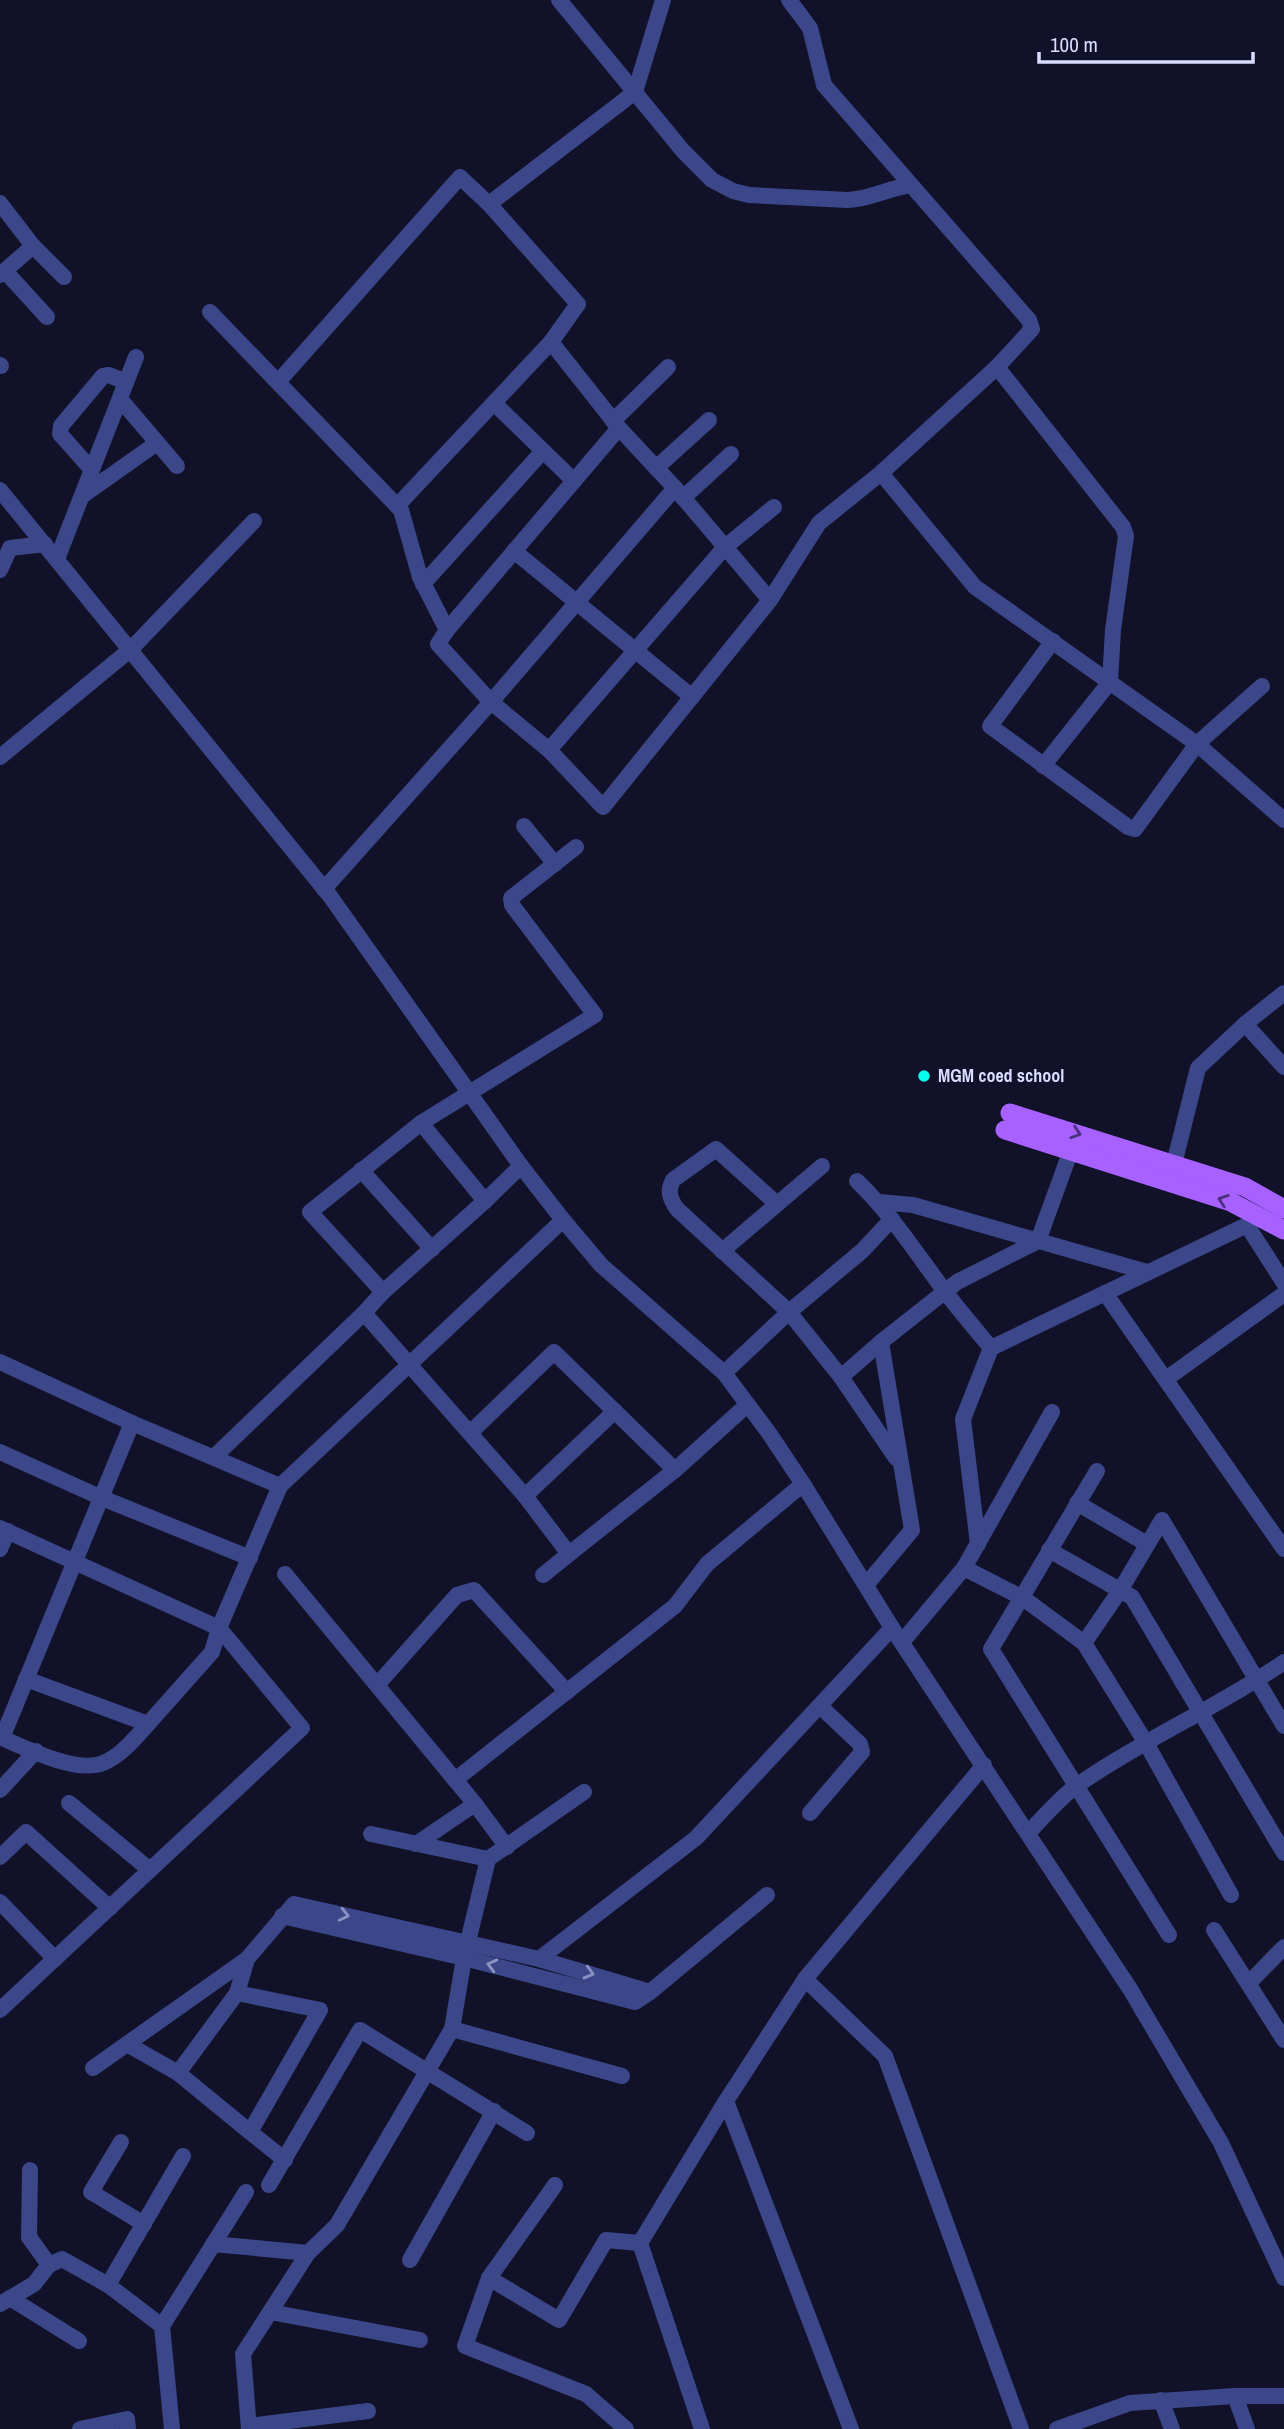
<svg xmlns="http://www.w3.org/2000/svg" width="1284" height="2429" viewBox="0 0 1284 2429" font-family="'Archivo Narrow',sans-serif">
  <rect width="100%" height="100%" fill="#11112a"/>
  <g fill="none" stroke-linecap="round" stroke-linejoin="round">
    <g stroke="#3c4789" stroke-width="16">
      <path d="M 559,0 L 683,151 L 712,180 L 733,191 L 749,195 L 848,200 C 871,199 888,188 911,185"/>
      <path d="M 0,203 L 33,246 L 64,277"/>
      <path d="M 489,204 L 635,92 L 663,0"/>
      <path d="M 5,271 L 47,317"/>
      <path d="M 0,275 L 33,246"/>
      <path d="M 210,312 L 401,510 L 420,577 L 447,630"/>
      <path d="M 0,365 L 1,366"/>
      <path d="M 997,367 L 1123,527 L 1126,536 L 1113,630 L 1110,682 L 1043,766"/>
      <path d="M 278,382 L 460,177 L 489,204 L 578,304 L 551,342 L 619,428 L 675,488 L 770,600"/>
      <path d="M 120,399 L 177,466"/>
      <path d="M 494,403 L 574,481"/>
      <path d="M 613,421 L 668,367"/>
      <path d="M 619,428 L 447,630 L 438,644 L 491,702 L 549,750 L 603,807 L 770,600 L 819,523 L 881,473 L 997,367 L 1032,329 L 1029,320 L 824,85 L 810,28 L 789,0"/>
      <path d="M 656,468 L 709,420"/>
      <path d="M 92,470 L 60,434 L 61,426 L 103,376 L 109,375 L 126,382"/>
      <path d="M 881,473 L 975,587 L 1197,744 L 1284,820"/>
      <path d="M 0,490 L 330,896 L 521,1166 L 563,1220 L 601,1265 L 724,1373 L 769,1433 L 803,1484 L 892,1628 L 1130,1989 L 1221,2143 L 1284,2278"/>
      <path d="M 82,496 L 157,443"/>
      <path d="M 683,498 L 731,454"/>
      <path d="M 397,506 L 551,342"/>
      <path d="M 514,551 L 692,697"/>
      <path d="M 57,559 L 136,357"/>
      <path d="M 0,570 L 10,548 L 45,544"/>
      <path d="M 423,584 L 543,451"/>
      <path d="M 1053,641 L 990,726 L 1128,827 L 1135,829 L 1197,744 L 1262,686"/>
      <path d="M 549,750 L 725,547 L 774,507"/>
      <path d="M 0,757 L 131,649 L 254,521"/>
      <path d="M 524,826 L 555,864"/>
      <path d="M 324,889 L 491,702 L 675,488"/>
      <path d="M 1284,993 L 1245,1024 L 1284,1067"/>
      <path d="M 421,1123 L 485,1201"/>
      <path d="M 1174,1164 L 1198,1068 L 1245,1024"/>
      <path d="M 361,1170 L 432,1249"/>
      <path d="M 857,1181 C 892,1215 917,1254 946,1293 C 961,1312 976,1330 991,1348 L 1249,1224"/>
      <path d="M 879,1202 L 913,1205 L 1147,1272"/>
      <path d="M 777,1204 L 716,1149 L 673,1180 C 667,1191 670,1199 677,1209 L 789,1312 L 841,1377 L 896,1458"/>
      <path d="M 1255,1219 L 1249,1224 L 1250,1230 L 1284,1283"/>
      <path d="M 722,1251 L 822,1166"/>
      <path d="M 383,1292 L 310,1212 L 421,1123 L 595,1015 L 512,905 L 511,898 L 576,847"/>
      <path d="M 1105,1293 L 1284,1549"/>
      <path d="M 364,1313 L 525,1496 L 569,1554 L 675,1470 L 747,1405"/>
      <path d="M 0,1362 L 132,1423 L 280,1486"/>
      <path d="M 724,1373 L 789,1312 L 862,1251 L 892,1219"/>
      <path d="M 841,1377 L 881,1342"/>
      <path d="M 1166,1379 L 1284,1294"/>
      <path d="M 470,1433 L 554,1352 L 675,1470"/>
      <path d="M 0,1452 L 102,1498 L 250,1558"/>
      <path d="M 214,1457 L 364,1313 L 383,1292 L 485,1201 L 521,1166"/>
      <path d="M 1097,1471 L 991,1649 L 1169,1935"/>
      <path d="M 525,1496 L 615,1411"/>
      <path d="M 1077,1503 L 1147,1544"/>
      <path d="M 0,1528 L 219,1628 L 302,1728 L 0,2010"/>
      <path d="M 978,1544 L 963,1419 L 991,1348"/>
      <path d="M 0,1549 L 8,1531"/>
      <path d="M 1049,1550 L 1132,1597 L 1284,1853"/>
      <path d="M 964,1568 L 1023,1598 L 1084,1643 L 1146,1743 L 1231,1895"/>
      <path d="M 285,1574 L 475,1804 L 507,1847"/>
      <path d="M 543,1575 L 569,1554"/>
      <path d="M 866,1585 L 912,1530 L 881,1342 L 957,1282 L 1038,1241 L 1071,1150"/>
      <path d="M 902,1642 L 964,1568 L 1052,1412"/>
      <path d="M 1084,1643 L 1121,1589 L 1162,1520 L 1284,1726"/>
      <path d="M 26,1679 L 148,1724 L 212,1652 L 219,1628 L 280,1486 L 563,1220"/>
      <path d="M 377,1685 L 457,1595 L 474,1590 L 567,1692"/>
      <path d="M 0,1737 C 25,1748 77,1774 103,1763 C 121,1756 135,1738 148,1724"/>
      <path d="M 2,1738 L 132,1423"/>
      <path d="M 455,1780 L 675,1606 L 707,1564 L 803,1484"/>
      <path d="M 0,1790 L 36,1751"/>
      <path d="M 69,1803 L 150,1870"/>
      <path d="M 810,1813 L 862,1752 L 860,1744 L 820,1706"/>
      <path d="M 1028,1833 C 1044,1817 1060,1797 1079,1784 C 1144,1739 1218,1707 1284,1662"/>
      <path d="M 371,1834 L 488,1859"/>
      <path d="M 416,1844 L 475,1804"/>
      <path d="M 0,1857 L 26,1832 L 110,1908"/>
      <path d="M 0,1902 L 55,1959"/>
      <path d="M 282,1916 L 464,1958 L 635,2002 L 650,1992 L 767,1895"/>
      <path d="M 1214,1930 L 1284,2040"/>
      <path d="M 539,1959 L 696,1838 L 892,1628"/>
      <path d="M 805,1979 L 885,2056 L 1021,2429"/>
      <path d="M 1249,1983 L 1284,1947"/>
      <path d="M 452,2029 L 622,2076"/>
      <path d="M 127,2044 L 178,2073 L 250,2132 L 320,2010 L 237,1993"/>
      <path d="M 93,2068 L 247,1959 L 294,1904 L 539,1959 L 650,1992"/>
      <path d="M 178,2073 L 237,1993 L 247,1959"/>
      <path d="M 726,2101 L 851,2429"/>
      <path d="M 250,2132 L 285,2160"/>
      <path d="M 121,2142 L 91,2192 L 144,2224"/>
      <path d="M 30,2170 L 29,2237 L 49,2265"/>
      <path d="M 269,2185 L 360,2030 L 527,2133"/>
      <path d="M 555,2185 L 489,2278 L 465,2346 L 586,2394 L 626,2429"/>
      <path d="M 213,2244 L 308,2253"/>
      <path d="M 410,2260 L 494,2111"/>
      <path d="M 489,2278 L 559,2320 L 606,2240 L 640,2243"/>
      <path d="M 108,2285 L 183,2156"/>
      <path d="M 10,2298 L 79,2341"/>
      <path d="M 0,2304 L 34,2284 L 49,2265 L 62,2259 L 108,2285 L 162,2326 L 172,2429"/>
      <path d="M 270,2312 L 420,2340"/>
      <path d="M 162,2326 L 246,2192"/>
      <path d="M 1235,2396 L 1247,2429"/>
      <path d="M 1161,2400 L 1172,2429"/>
      <path d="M 249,2426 L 368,2411"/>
      <path d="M 80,2429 L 127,2419 L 128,2429"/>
      <path d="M 249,2429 L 243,2354 L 308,2253 L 337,2225 L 452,2029 L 464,1958 L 488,1859 L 584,1792"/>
      <path d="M 702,2429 L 640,2243 L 726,2101 L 805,1979 L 984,1765"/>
      <path d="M 1057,2429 L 1130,2403 L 1235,2396 L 1284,2396"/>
    </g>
    <g stroke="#a661ff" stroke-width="19">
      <path d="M 1010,1113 L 1245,1187 L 1284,1209"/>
      <path d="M 1005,1130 L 1231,1202 L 1284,1230"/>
    </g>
  </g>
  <defs><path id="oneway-chevron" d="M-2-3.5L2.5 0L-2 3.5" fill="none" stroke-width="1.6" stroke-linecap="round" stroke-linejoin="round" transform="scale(1.75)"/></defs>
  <g stroke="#4d317f">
    <use href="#oneway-chevron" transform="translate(1076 1133) rotate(18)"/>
    <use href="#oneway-chevron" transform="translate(1223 1200) rotate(-161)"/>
  </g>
  <g stroke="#8b92c4">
    <use href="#oneway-chevron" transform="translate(344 1915) rotate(13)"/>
    <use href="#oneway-chevron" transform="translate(492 1965) rotate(-166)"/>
    <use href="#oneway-chevron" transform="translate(589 1973) rotate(16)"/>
  </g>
  <circle fill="#06ffe9" stroke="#11112a" stroke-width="2.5" cx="924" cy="1076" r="7"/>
  <g text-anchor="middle" stroke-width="7" stroke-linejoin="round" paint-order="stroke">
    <g font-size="18" font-weight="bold" fill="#daddff" stroke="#11112a" text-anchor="start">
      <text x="938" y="1082">MGM coed school</text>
    </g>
  </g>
  <path d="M1039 52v10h214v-10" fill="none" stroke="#daddff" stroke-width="3.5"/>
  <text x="1050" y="52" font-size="21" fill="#daddff" stroke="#11112a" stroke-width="5" paint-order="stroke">100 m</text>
</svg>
